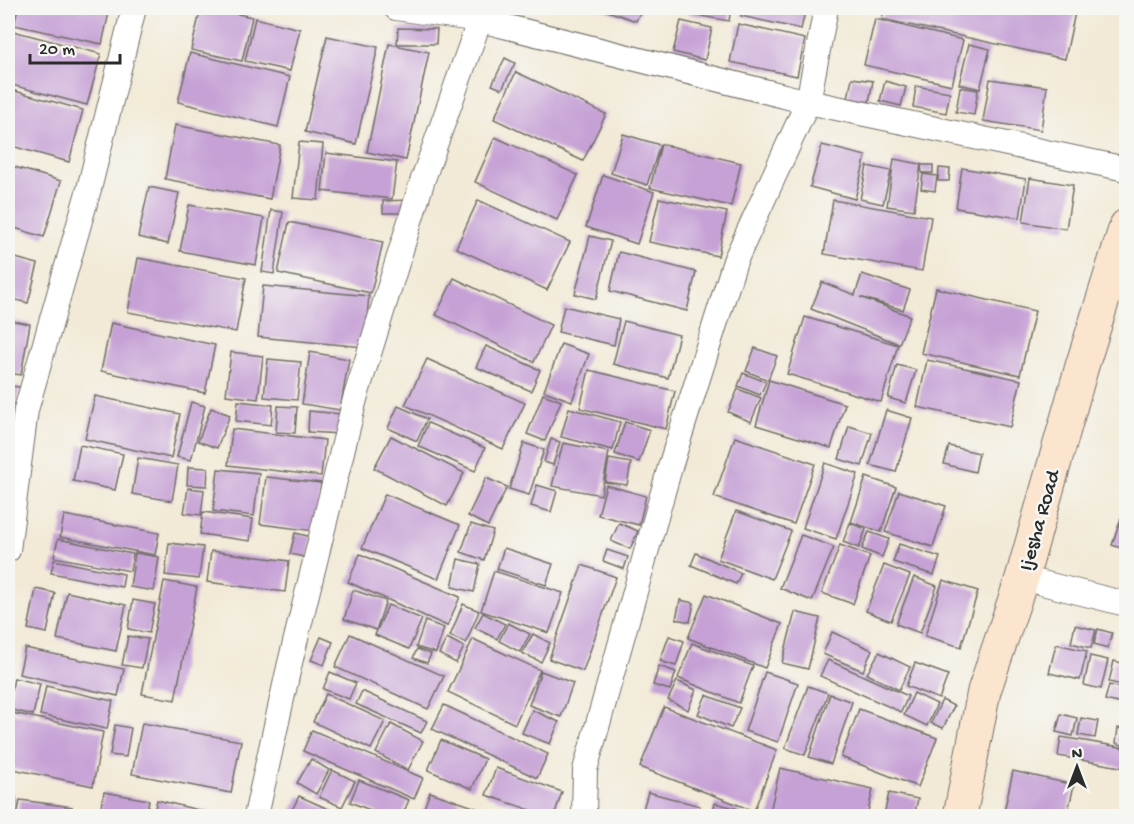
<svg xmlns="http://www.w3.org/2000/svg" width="1134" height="824" viewBox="0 0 1134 824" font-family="'Gochi Hand',sans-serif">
  <rect width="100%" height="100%" fill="#f6f6f2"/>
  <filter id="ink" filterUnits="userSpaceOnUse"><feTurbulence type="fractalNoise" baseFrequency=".0167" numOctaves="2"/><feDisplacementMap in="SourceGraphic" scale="12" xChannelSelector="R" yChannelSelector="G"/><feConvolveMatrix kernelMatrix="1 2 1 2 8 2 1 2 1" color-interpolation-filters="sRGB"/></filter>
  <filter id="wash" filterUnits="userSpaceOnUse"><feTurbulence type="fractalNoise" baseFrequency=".008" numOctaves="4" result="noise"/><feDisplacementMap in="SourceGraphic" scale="24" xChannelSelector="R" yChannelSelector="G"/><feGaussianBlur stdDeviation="1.35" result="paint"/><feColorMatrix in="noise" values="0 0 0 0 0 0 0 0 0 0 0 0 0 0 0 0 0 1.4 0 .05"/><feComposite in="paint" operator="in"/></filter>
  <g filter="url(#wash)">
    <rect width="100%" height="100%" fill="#f2ead7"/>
    <g id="blocks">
      <g fill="#c6a1d6">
        <path d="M 18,8 L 110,8 L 102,44 L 14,25 Z"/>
        <path d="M 201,8 L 210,8 L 252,17 L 242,61 L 191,50 Z"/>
        <path d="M 599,8 L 642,8 L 636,21 Z"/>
        <path d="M 690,8 L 731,8 L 729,21 L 689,14 Z"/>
        <path d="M 743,8 L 806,8 L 801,29 L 741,16 Z"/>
        <path d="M 884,8 L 1076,8 L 1065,59 L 882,19 Z"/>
        <path d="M 255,18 L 300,29 L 290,71 L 245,61 Z"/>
        <path d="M 875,19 L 963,40 L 952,85 L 864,65 Z"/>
        <path d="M 681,21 L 712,28 L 705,60 L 673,52 Z"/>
        <path d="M 738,24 L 805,39 L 797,76 L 730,62 Z"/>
        <path d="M 398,28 L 437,29 L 436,44 L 397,44 Z"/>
        <path d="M 13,31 L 101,54 L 87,105 L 8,84 L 8,53 Z"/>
        <path d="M 327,36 L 378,47 L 356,144 L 305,132 Z"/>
        <path d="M 389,44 L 429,52 L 406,160 L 367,152 Z"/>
        <path d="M 969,44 L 990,49 L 980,89 L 959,84 Z"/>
        <path d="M 190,53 L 290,77 L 278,127 L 178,102 Z"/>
        <path d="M 505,58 L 515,63 L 502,89 L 492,85 Z"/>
        <path d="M 516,72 L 606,114 L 583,161 L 494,119 Z"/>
        <path d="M 852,78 L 873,81 L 869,102 L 848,98 Z"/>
        <path d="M 990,79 L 1047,87 L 1041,130 L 983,121 Z"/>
        <path d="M 885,81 L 906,87 L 901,106 L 880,101 Z"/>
        <path d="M 916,86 L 950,92 L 946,113 L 913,107 Z"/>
        <path d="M 960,87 L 978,90 L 974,115 L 956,112 Z"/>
        <path d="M 8,89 L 83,110 L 69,162 L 8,145 Z"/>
        <path d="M 175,125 L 280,145 L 270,199 L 165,179 Z"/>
        <path d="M 623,134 L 660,145 L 647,185 L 611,173 Z"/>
        <path d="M 495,137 L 578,175 L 557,220 L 475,182 Z"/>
        <path d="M 299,142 L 323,144 L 318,200 L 293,198 Z"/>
        <path d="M 661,144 L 741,163 L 731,206 L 650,188 Z"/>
        <path d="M 822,145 L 866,156 L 855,199 L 810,187 Z"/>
        <path d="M 326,153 L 397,162 L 392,199 L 322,191 Z"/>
        <path d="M 894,159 L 921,164 L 914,210 L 887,206 Z"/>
        <path d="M 8,165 L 61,181 L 44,237 L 8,226 Z"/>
        <path d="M 921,165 L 933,165 L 933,173 L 922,173 Z"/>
        <path d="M 867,166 L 891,171 L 883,204 L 860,199 Z"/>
        <path d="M 939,168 L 950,169 L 949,181 L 938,181 Z"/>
        <path d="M 962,168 L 1026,179 L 1020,218 L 956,208 Z"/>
        <path d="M 923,174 L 937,176 L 935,191 L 921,189 Z"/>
        <path d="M 603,175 L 654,192 L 637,244 L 586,227 Z"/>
        <path d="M 1030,178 L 1073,185 L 1066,229 L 1023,222 Z"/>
        <path d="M 149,187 L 179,193 L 168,244 L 138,237 Z"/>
        <path d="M 659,198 L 727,212 L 718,256 L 649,242 Z"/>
        <path d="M 409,200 L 409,213 L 383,213 L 383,201 Z"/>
        <path d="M 478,200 L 570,242 L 547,290 L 456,248 Z"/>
        <path d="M 833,200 L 931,217 L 922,271 L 824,254 Z"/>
        <path d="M 189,205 L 264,218 L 256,265 L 180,251 Z"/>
        <path d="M 271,210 L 283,212 L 274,274 L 262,272 Z"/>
        <path d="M 289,222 L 383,242 L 371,293 L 278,273 Z"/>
        <path d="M 590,236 L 611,241 L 596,299 L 575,294 Z"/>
        <path d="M 619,252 L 696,272 L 687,311 L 610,291 Z"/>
        <path d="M 8,256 L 38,264 L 28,303 L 8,298 Z"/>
        <path d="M 138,258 L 246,278 L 236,332 L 128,312 Z"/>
        <path d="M 862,274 L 910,290 L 903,310 L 860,297 L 910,316 L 899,344 L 811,309 L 822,282 L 855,295 Z"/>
        <path d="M 454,278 L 551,325 L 534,362 L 436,315 Z"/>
        <path d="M 263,286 L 369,296 L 364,347 L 258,337 Z"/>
        <path d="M 936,288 L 1035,311 L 1020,375 L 921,353 Z"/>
        <path d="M 564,306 L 619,319 L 614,345 L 558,332 Z"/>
        <path d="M 805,317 L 898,345 L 881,402 L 787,374 Z"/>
        <path d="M 8,320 L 30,324 L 21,375 L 8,373 Z"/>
        <path d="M 624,321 L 679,335 L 668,378 L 613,364 Z"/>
        <path d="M 111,323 L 215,345 L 205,393 L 101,371 Z"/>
        <path d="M 561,344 L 589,354 L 572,401 L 544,391 Z"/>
        <path d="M 486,346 L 540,370 L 531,391 L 476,367 Z"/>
        <path d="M 755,348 L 777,356 L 768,380 L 746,371 Z"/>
        <path d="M 231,352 L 263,356 L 258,399 L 226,395 Z"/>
        <path d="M 310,352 L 349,359 L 340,410 L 302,404 Z"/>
        <path d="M 268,359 L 301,362 L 297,400 L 264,397 Z"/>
        <path d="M 427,359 L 525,403 L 503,449 L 405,405 Z"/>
        <path d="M 927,360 L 1021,380 L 1010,427 L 917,407 Z"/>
        <path d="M 897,365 L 916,370 L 906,403 L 888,398 Z"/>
        <path d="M 589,370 L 675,391 L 666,429 L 580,408 Z"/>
        <path d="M 743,373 L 766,382 L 760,395 L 738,386 Z"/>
        <path d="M 769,380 L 845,404 L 831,448 L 756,425 Z"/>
        <path d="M 8,386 L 20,387 L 15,425 L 8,423 Z"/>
        <path d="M 738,389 L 761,398 L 751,422 L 728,412 Z"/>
        <path d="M 543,394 L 561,401 L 545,441 L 527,434 Z"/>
        <path d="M 95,396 L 180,414 L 171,458 L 85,439 Z"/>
        <path d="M 238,401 L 273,405 L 271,425 L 236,421 Z"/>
        <path d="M 191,402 L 205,406 L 191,460 L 177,457 Z"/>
        <path d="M 278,406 L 297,407 L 295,433 L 276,432 Z"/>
        <path d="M 398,406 L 427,419 L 417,441 L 388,428 Z"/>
        <path d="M 211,408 L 230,415 L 217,448 L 198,441 Z"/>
        <path d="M 569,408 L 620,422 L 613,450 L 561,437 Z"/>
        <path d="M 886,410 L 912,418 L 896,472 L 870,465 Z"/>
        <path d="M 309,411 L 341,414 L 339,434 L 308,432 Z"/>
        <path d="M 625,422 L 650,430 L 639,462 L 615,454 Z"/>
        <path d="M 428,423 L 485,448 L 475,471 L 418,446 Z"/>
        <path d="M 849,426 L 872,433 L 862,466 L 839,459 Z"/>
        <path d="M 232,429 L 325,440 L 321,476 L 228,465 Z"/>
        <path d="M 391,436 L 464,473 L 447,506 L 374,468 Z"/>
        <path d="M 735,437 L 815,464 L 794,524 L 714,497 Z"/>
        <path d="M 551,439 L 560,442 L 553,465 L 544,462 Z"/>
        <path d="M 524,443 L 544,450 L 529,495 L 509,489 Z"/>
        <path d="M 563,443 L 609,452 L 601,495 L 552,486 Z"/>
        <path d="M 80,445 L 123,454 L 115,490 L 73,481 Z"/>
        <path d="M 949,446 L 979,453 L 975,472 L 944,464 Z"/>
        <path d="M 138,458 L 178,465 L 172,501 L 132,494 Z"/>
        <path d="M 609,459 L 631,463 L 627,485 L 605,482 Z"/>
        <path d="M 825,463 L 858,474 L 836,539 L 803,528 Z"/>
        <path d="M 188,467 L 208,468 L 207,486 L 187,485 Z"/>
        <path d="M 218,469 L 259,473 L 254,516 L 213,511 Z"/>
        <path d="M 266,477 L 321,483 L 315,531 L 260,524 Z"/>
        <path d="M 866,477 L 896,487 L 881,532 L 851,522 Z"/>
        <path d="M 486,478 L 507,487 L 488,526 L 468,516 Z"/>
        <path d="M 537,485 L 557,491 L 551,512 L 531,506 Z"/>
        <path d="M 606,485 L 646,496 L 639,525 L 598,515 Z"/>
        <path d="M 188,488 L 204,490 L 201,515 L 184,513 Z"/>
        <path d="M 899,491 L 946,506 L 933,547 L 885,532 Z"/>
        <path d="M 385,494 L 460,525 L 438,579 L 362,548 Z"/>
        <path d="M 1126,503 L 1126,550 L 1112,545 Z"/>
        <path d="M 736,511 L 791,531 L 772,579 L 718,559 Z"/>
        <path d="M 203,512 L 253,519 L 250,541 L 200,534 Z"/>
        <path d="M 64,515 L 159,533 L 155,555 L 60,537 Z"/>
        <path d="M 619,523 L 638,531 L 630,549 L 611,541 Z"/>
        <path d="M 850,523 L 866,529 L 859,548 L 843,542 Z"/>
        <path d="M 471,524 L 493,531 L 484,560 L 461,552 Z"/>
        <path d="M 869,532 L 889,539 L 882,557 L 862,549 Z"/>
        <path d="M 295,533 L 312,537 L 308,558 L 290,554 Z"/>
        <path d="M 801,535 L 834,547 L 812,601 L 780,588 Z"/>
        <path d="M 58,539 L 133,554 L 130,571 L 54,557 Z"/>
        <path d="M 169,543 L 203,547 L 199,579 L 165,575 Z"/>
        <path d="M 899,544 L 940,557 L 934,575 L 893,562 Z"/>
        <path d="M 840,545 L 870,556 L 853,604 L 822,593 Z"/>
        <path d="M 504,548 L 553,564 L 546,585 L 497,569 Z"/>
        <path d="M 607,550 L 628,557 L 624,569 L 603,561 Z"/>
        <path d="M 211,551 L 289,561 L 285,592 L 207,582 Z"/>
        <path d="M 135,553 L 159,557 L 154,591 L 130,587 Z"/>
        <path d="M 696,553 L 741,573 L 736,584 L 691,565 Z"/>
        <path d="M 360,554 L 460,597 L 447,626 L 348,582 Z"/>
        <path d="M 458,559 L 480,564 L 474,592 L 452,587 Z"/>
        <path d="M 54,560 L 124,574 L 122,587 L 51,573 Z"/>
        <path d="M 582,565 L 616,577 L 583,671 L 549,659 Z"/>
        <path d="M 884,565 L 910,575 L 891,621 L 866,611 Z"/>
        <path d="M 494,571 L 563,593 L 549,633 L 481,611 Z"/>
        <path d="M 914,577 L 937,586 L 920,633 L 896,624 Z"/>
        <path d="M 943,580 L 978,591 L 961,647 L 925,636 Z"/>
        <path d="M 164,581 L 197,587 L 175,700 L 142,694 Z"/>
        <path d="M 36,589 L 55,593 L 47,633 L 28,629 Z"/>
        <path d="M 353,590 L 386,601 L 376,630 L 344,619 Z"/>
        <path d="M 67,592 L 126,605 L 116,651 L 57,639 Z"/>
        <path d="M 706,594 L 782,624 L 765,668 L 688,638 Z"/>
        <path d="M 133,600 L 155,604 L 149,633 L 128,629 Z"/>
        <path d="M 680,600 L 694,603 L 690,622 L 676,619 Z"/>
        <path d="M 463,604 L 479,611 L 466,643 L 450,636 Z"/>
        <path d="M 388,605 L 422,619 L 409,649 L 375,635 Z"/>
        <path d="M 795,612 L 820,618 L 808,669 L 782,663 Z"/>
        <path d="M 483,613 L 505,624 L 497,639 L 475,628 Z"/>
        <path d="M 425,621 L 444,628 L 436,653 L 416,647 Z"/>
        <path d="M 508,623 L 530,634 L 520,652 L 499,641 Z"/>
        <path d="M 1075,625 L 1096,630 L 1091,648 L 1071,643 Z"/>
        <path d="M 1098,629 L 1112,633 L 1108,648 L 1094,644 Z"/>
        <path d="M 832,632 L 872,650 L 863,671 L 823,654 Z"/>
        <path d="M 350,634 L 444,676 L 428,709 L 335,667 Z"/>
        <path d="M 533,634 L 550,643 L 541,662 L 522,653 Z"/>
        <path d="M 128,636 L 148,639 L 142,668 L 122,665 Z"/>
        <path d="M 669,636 L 684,641 L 676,666 L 660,661 Z"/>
        <path d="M 321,637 L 333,642 L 324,665 L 311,660 Z"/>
        <path d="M 447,638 L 464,647 L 456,663 L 439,654 Z"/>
        <path d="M 473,639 L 540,670 L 515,724 L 448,692 Z"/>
        <path d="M 692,643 L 753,666 L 739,703 L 678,678 Z"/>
        <path d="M 1056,644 L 1087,651 L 1080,680 L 1049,673 Z"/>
        <path d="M 25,648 L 124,669 L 118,696 L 19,674 Z"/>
        <path d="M 417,649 L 431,654 L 427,663 L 413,658 Z"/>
        <path d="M 879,652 L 910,667 L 899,690 L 867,674 Z"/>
        <path d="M 1090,656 L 1108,660 L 1101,689 L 1084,685 Z"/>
        <path d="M 828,660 L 908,696 L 901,712 L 820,676 Z"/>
        <path d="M 1114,661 L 1126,664 L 1126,686 L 1109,682 Z"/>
        <path d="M 915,663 L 948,675 L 939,699 L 906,686 Z"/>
        <path d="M 659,666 L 676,672 L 670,690 L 653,685 Z"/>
        <path d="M 541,671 L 573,683 L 561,717 L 529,705 Z"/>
        <path d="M 330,672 L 356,683 L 349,699 L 323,689 Z"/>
        <path d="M 765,672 L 798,683 L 778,742 L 745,731 Z"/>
        <path d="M 14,678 L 40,684 L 33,715 L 8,709 Z"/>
        <path d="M 677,681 L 696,690 L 688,710 L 668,700 Z"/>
        <path d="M 1109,685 L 1126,689 L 1126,705 L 1105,700 Z"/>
        <path d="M 46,686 L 113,701 L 107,729 L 40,715 Z"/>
        <path d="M 808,686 L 828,693 L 805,755 L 785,748 Z"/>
        <path d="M 362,691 L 427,721 L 421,733 L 356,704 Z"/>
        <path d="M 914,693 L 937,704 L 927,726 L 904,715 Z"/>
        <path d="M 326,694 L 385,721 L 371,749 L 313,722 Z"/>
        <path d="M 830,694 L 852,702 L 831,764 L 809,757 Z"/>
        <path d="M 706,695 L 740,708 L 731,728 L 698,714 Z"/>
        <path d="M 942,700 L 954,706 L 943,728 L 931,723 Z"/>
        <path d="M 444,705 L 548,754 L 537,778 L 432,729 Z"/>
        <path d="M 664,707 L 777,750 L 754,811 L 640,767 Z"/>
        <path d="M 859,709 L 937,738 L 918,787 L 841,757 Z"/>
        <path d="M 532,710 L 559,722 L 550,744 L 522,733 Z"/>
        <path d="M 8,712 L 103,732 L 93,786 L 8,768 Z"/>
        <path d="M 1061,714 L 1077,718 L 1073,736 L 1056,732 Z"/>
        <path d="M 1081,718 L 1098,721 L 1095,738 L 1078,735 Z"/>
        <path d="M 142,723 L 241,741 L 231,793 L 132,774 Z"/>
        <path d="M 391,724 L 423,741 L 408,770 L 376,753 Z"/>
        <path d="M 115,725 L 131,728 L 126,757 L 110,755 Z"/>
        <path d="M 1118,728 L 1126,730 L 1126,746 L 1116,743 Z"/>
        <path d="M 312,730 L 423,778 L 414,799 L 303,751 Z"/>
        <path d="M 1061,737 L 1126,748 L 1126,768 L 1058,756 Z"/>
        <path d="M 441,740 L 485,759 L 472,789 L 428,770 Z"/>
        <path d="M 311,759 L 329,770 L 316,794 L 297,783 Z"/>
        <path d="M 496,768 L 562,792 L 554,816 L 548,816 L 486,795 Z"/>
        <path d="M 780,768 L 873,789 L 867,816 L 769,816 Z"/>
        <path d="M 332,770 L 355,781 L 342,807 L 319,797 Z"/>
        <path d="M 1013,771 L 1074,785 L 1067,816 L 1003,816 Z"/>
        <path d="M 359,780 L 409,800 L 402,816 L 385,816 L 350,802 Z"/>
        <path d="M 104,792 L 149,800 L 146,816 L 99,816 Z"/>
        <path d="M 430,792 L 485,811 L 484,816 L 421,816 Z"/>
        <path d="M 648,792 L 700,806 L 698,816 L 641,816 Z"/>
        <path d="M 889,793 L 918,799 L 914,816 L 884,815 Z"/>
        <path d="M 8,796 L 16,797 L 14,816 L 8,816 Z"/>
        <path d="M 299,796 L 344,816 L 289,816 Z"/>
        <path d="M 20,800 L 72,807 L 70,816 L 17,816 Z"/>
        <path d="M 157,800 L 223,816 L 153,816 Z"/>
        <path d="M 715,803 L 739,809 L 737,816 L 712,816 Z"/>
      </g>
    </g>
  </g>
  <g filter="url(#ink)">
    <use href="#blocks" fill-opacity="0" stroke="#716e67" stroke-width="1.5"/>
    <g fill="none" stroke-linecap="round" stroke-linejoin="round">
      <defs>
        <g id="street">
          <path d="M 396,8 L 480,20 L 808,102 L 1126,169"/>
          <path d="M 8,550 L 26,410 L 89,189 L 134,8"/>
          <path d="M 1022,578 L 1126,604"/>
          <path d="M 256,816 L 289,667 L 355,399 L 423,179 L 484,8"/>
          <path d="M 584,816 L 585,770 L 670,467 L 735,261 L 808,102 L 826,8"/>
        </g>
        <path id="secondary" d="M 960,816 L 984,691 L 1022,578 L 1082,366 L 1126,226"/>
      </defs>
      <use href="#street" stroke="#716e67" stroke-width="26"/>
      <use href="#secondary" stroke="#716e67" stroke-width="35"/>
      <use href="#street" stroke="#fff" stroke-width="24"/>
      <use href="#secondary" stroke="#fbe5cf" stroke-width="33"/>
    </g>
  </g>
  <g text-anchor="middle" stroke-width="5" stroke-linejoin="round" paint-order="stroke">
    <g font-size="21" fill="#2b2b2b" stroke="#f6f6f2">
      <text transform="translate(1038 520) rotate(-74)" y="7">Ijesha Road</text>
    </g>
  </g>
  <rect width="1134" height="824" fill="none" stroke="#f6f6f2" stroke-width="30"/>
  <g transform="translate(1077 767)" stroke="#f6f6f2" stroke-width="4.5" paint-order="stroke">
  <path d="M0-4.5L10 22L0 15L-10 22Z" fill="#2b2b2b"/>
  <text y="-9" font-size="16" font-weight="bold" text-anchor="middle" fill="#2b2b2b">N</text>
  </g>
  <path d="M30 54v9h90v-9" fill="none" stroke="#2b2b2b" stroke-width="3"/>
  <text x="39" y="54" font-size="18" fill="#2b2b2b" stroke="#f6f6f2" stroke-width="4.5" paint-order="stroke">20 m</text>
</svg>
